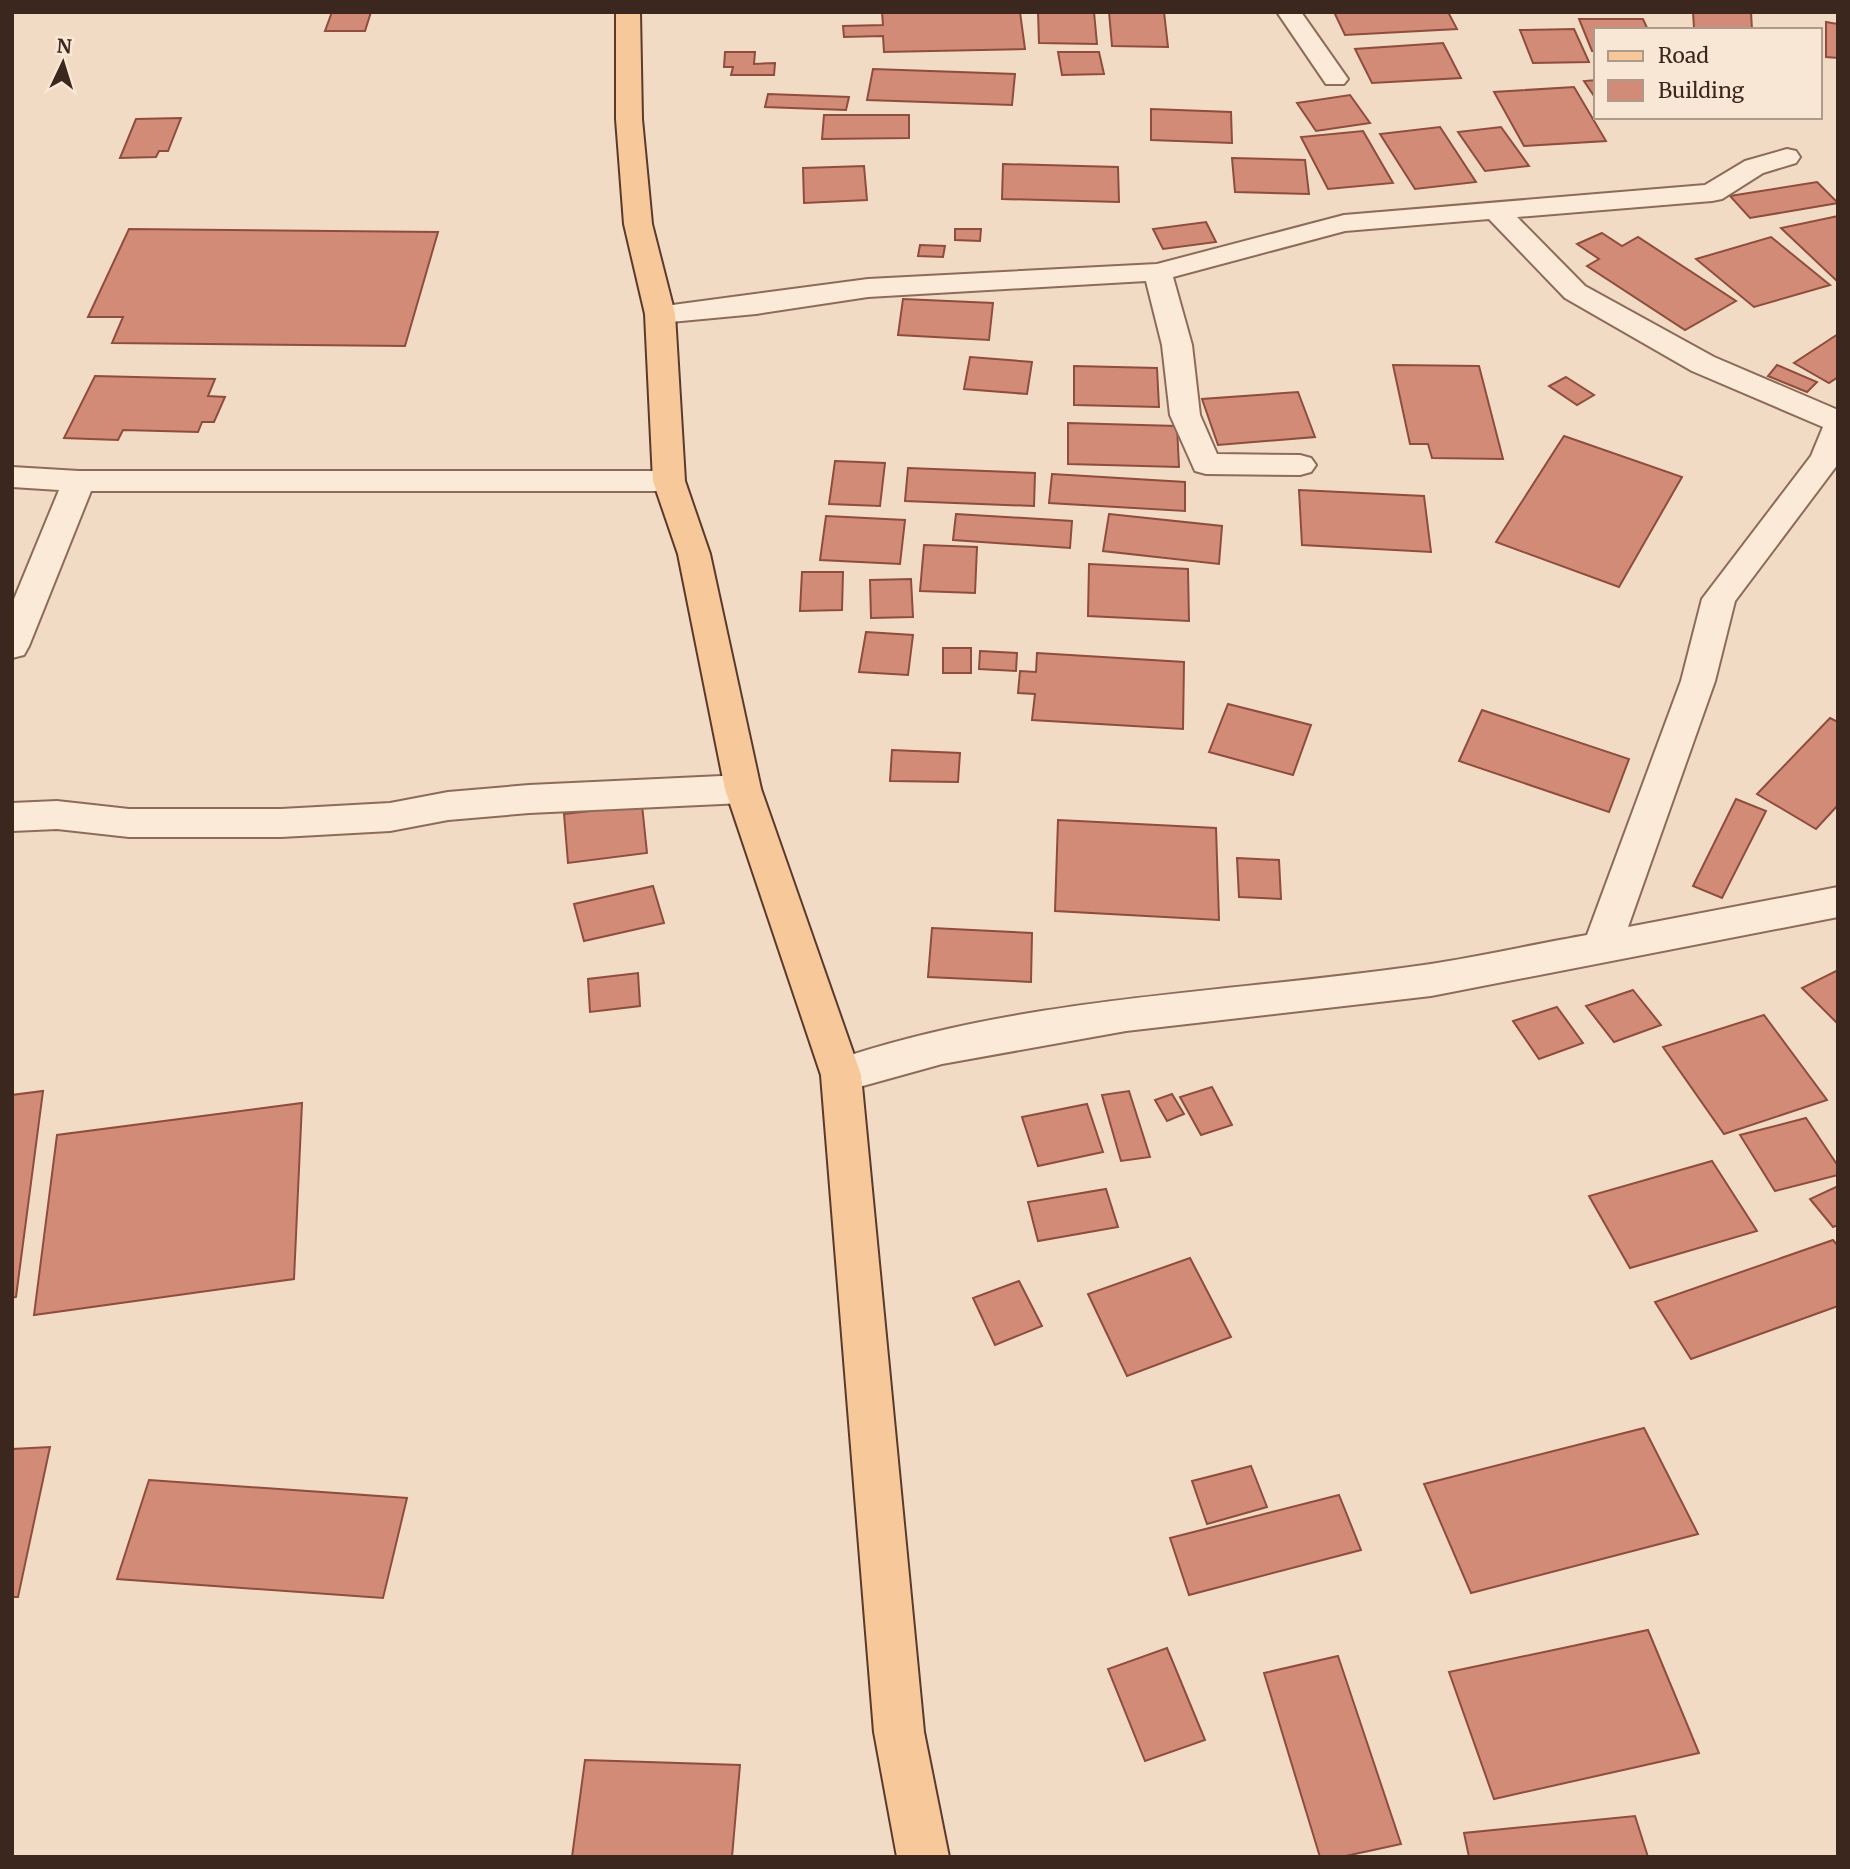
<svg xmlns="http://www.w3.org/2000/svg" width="1850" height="1869" viewBox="0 0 1850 1869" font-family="Merriweather,serif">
  <rect width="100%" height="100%" fill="#f1dbc4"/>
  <g fill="#d28b77" stroke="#8e4d3d" stroke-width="2">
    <path d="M 332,12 L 371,12 L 365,31 L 325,31 Z"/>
    <path d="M 882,12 L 1020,12 L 1025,49 L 884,52 L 883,36 L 844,37 L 843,26 L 883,25 Z"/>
    <path d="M 1038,12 L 1094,12 L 1097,44 L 1039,43 Z"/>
    <path d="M 1109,12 L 1164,12 L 1168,47 L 1112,46 Z"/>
    <path d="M 1334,12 L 1448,12 L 1457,29 L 1345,35 Z"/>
    <path d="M 1693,12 L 1751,12 L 1752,30 L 1694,28 Z"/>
    <path d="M 1579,19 L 1643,19 L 1648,30 L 1596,30 L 1596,51 L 1592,51 Z"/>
    <path d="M 1826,22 L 1838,24 L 1838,58 L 1826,57 Z"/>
    <path d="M 1574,29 L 1589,62 L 1533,63 L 1520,30 Z"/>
    <path d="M 1443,43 L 1461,78 L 1372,83 L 1355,49 Z"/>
    <path d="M 725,52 L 755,52 L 754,64 L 775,63 L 774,75 L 731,75 L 733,67 L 724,67 Z"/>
    <path d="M 1058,52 L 1099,52 L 1104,74 L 1062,75 Z"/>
    <path d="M 873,69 L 1015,74 L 1012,105 L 867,100 Z"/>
    <path d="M 1596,80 L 1596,99 L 1584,81 Z"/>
    <path d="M 1574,87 L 1606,141 L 1524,146 L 1494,92 Z"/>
    <path d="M 768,94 L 849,97 L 846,110 L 765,107 Z"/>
    <path d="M 1350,95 L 1370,123 L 1316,131 L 1297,103 Z"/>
    <path d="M 1151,109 L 1231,112 L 1232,143 L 1151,140 Z"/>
    <path d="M 824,115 L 909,115 L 909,138 L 822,139 Z"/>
    <path d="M 181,118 L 168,151 L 159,151 L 156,157 L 120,158 L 136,119 Z"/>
    <path d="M 1440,127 L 1476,182 L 1415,189 L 1380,134 Z"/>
    <path d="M 1501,127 L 1529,166 L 1485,171 L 1458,132 Z"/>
    <path d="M 1363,131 L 1393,183 L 1328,189 L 1301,137 Z"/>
    <path d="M 1232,158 L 1305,160 L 1309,194 L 1235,192 Z"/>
    <path d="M 1003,164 L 1118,167 L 1119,202 L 1002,199 Z"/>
    <path d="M 864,166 L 867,200 L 804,203 L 803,168 Z"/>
    <path d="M 1817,182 L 1838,203 L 1750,218 L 1730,196 Z"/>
    <path d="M 1838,216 L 1838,282 L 1781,228 Z"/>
    <path d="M 1206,222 L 1216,242 L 1163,249 L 1153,229 Z"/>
    <path d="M 129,229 L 438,232 L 405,346 L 112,343 L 123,317 L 88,317 Z"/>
    <path d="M 955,229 L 981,229 L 980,241 L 955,240 Z"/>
    <path d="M 1602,233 L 1622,246 L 1638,237 L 1736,301 L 1685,330 L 1587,266 L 1599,259 L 1577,244 Z"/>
    <path d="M 1771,237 L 1830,285 L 1754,307 L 1696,259 Z"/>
    <path d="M 920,245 L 945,246 L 943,257 L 918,256 Z"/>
    <path d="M 903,299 L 993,303 L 989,340 L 898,335 Z"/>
    <path d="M 1838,334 L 1838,377 L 1829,383 L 1794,363 Z"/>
    <path d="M 970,357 L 1032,362 L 1027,394 L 964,389 Z"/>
    <path d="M 1393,365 L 1479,366 L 1503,459 L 1432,458 L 1428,444 L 1410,444 Z"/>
    <path d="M 1777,365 L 1817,382 L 1807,392 L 1768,376 Z"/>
    <path d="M 1074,366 L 1157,368 L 1159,407 L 1074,405 Z"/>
    <path d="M 95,376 L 215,379 L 208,396 L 225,397 L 214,422 L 202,422 L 198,432 L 123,430 L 118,440 L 64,438 Z"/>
    <path d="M 1566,377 L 1594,395 L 1577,405 L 1549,386 Z"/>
    <path d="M 1298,392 L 1315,437 L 1218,445 L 1202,399 Z"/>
    <path d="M 1068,423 L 1177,426 L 1179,467 L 1068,464 Z"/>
    <path d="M 1564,436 L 1682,477 L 1619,587 L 1496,542 Z"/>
    <path d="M 835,461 L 885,463 L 880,506 L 829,504 Z"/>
    <path d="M 908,468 L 1035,473 L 1034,506 L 905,501 Z"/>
    <path d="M 1052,474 L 1185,482 L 1185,511 L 1049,503 Z"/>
    <path d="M 1299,490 L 1424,496 L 1431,552 L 1302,545 Z"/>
    <path d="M 956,514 L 1072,521 L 1070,548 L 953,540 Z"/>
    <path d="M 1109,514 L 1222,526 L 1219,564 L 1103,551 Z"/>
    <path d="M 826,516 L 905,520 L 900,564 L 820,560 Z"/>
    <path d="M 924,545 L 977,547 L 975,593 L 920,591 Z"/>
    <path d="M 1089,564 L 1188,569 L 1189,621 L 1088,616 Z"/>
    <path d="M 802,572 L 843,572 L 842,610 L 800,611 Z"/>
    <path d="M 911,579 L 913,617 L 871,618 L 870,580 Z"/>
    <path d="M 866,632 L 913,635 L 908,675 L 859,672 Z"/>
    <rect x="943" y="648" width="28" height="25"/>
    <path d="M 980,651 L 1017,653 L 1016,671 L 979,669 Z"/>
    <path d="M 1037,653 L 1184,662 L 1183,729 L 1032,720 L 1035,694 L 1018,693 L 1020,671 L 1036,672 Z"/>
    <path d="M 1228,704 L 1311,725 L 1293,775 L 1209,752 Z"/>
    <path d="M 1482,710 L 1629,759 L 1609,812 L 1459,761 Z"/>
    <path d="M 1830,718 L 1838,722 L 1838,805 L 1816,829 L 1757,794 Z"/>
    <path d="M 892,750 L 960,753 L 958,782 L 890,781 Z"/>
    <path d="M 1736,799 L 1766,811 L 1722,898 L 1693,886 Z"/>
    <path d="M 642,805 L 647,853 L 568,863 L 564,814 Z"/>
    <path d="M 1058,820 L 1216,828 L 1219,920 L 1055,911 Z"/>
    <path d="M 1237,858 L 1279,860 L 1281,899 L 1239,897 Z"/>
    <path d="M 653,886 L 664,923 L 584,941 L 574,904 Z"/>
    <path d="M 932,928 L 1032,933 L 1031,982 L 928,977 Z"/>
    <path d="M 1838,970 L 1838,1024 L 1802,988 Z"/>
    <path d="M 638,973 L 640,1006 L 590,1012 L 588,979 Z"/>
    <path d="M 1633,990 L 1661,1025 L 1614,1042 L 1586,1006 Z"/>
    <path d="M 1557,1007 L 1583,1043 L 1539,1059 L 1513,1021 Z"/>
    <path d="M 1764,1015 L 1827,1100 L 1724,1134 L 1663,1047 Z"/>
    <path d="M 1212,1087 L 1232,1125 L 1201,1135 L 1180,1097 Z"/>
    <path d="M 43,1091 L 16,1297 L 12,1298 L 12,1095 Z"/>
    <path d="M 1129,1091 L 1150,1157 L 1121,1161 L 1102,1095 Z"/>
    <path d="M 1172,1094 L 1184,1114 L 1167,1121 L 1155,1100 Z"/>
    <path d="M 302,1103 L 294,1279 L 34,1315 L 57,1135 Z"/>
    <path d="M 1087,1104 L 1103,1152 L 1038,1166 L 1022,1117 Z"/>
    <path d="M 1806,1118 L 1838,1166 L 1838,1175 L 1775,1191 L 1740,1135 Z"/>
    <path d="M 1712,1161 L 1757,1231 L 1630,1268 L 1589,1196 Z"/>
    <path d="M 1838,1186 L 1838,1225 L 1833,1227 L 1810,1199 Z"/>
    <path d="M 1106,1189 L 1118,1227 L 1038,1241 L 1028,1202 Z"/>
    <path d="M 1833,1240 L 1838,1246 L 1838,1306 L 1691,1359 L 1655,1302 Z"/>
    <path d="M 1190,1258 L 1231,1337 L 1127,1376 L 1088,1294 Z"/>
    <path d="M 1019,1281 L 1042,1326 L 995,1345 L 973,1298 Z"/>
    <path d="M 1644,1428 L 1698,1534 L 1471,1593 L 1424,1484 Z"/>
    <path d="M 50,1447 L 18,1597 L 12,1597 L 12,1449 Z"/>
    <path d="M 1251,1466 L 1267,1507 L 1207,1524 L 1192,1481 Z"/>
    <path d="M 149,1480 L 407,1498 L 383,1598 L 117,1579 Z"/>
    <path d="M 1339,1495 L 1361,1550 L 1189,1595 L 1170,1538 Z"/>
    <path d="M 1648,1630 L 1699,1753 L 1494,1799 L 1449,1672 Z"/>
    <path d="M 1167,1648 L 1205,1740 L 1145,1761 L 1108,1669 Z"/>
    <path d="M 1338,1656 L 1401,1844 L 1341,1857 L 1320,1857 L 1264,1673 Z"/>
    <path d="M 585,1760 L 740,1765 L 732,1857 L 572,1857 Z"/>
    <path d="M 1635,1816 L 1648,1857 L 1469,1857 L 1464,1833 Z"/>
  </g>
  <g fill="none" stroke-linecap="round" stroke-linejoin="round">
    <defs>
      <g id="minor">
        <path d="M 1277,12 L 1301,12 L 1348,79 L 1344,84 L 1326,84 Z"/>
        <path d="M 1787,149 L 1796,151 L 1800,157 L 1796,163 L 1763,173 L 1722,199 L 1712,201 L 1517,217 L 1585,286 L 1714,357 L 1838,410 L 1838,464 L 1735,601 L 1715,681 L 1628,927 L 1838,887 L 1838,917 L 1431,996 L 1126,1031 L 942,1064 L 841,1092 L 827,1087 L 821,1075 L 827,1063 C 1021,995 1230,994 1431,964 C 1483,956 1535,944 1587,935 L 1681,681 L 1702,599 L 1811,456 L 1823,427 L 1692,371 L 1565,298 L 1489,219 L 1345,231 L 1173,277 L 1192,345 L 1200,415 L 1217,454 L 1300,455 L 1311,458 L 1316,465 L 1311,472 L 1300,475 L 1206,474 L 1195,471 L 1170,415 L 1162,345 L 1146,281 L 868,297 L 756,314 L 660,323 L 650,320 L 645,314 L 650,308 L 868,279 L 1157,264 L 1344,215 L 1705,185 L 1745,161 Z"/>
        <path d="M 12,467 L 79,471 L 669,471 L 680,474 L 685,481 L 680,488 L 669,491 L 91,491 L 29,646 L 24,655 L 12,658 L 12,604 L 59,490 L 12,487 Z"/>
        <path d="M 743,775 L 756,779 L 761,789 L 756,799 L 743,803 L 529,813 L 448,820 L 390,831 L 281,837 L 129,837 L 57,829 L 12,831 L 12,803 L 57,801 L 129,809 L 281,809 L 390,803 L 448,792 L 529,785 Z"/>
      </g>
      <path id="major" d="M 616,12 L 640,12 L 642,119 L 652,224 L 675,314 L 685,481 L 710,554 L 761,789 L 861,1075 L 924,1732 L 949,1857 L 897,1857 L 874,1732 L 821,1075 L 725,789 L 678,554 L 653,481 L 645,314 L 624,224 L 616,119 Z"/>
    </defs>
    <use href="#minor" stroke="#8d6b59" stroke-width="4"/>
    <use href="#major" stroke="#5b3a2d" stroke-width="4"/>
    <use href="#minor" fill="#fbead8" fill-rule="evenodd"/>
    <use href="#major" fill="#f6c89a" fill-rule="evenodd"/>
  </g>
  <rect width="1850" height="1869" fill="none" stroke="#3c271e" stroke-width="28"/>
  <rect x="1594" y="28" width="228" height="91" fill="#f8e7d4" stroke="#ad9a8b" stroke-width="2"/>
  <rect x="1608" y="51" width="35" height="10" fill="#f6c89a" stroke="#ad9a8b" stroke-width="2"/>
  <text x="1658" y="63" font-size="21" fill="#3c271e">Road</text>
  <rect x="1608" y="80" width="35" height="21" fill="#d28b77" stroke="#ad9a8b" stroke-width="2"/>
  <text x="1658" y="98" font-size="21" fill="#3c271e">Building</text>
  <g transform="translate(63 63) rotate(4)" stroke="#f8e7d4" stroke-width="5" paint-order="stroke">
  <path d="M0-5L12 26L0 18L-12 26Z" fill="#3c271e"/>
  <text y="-10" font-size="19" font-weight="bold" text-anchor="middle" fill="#3c271e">N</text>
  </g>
</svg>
